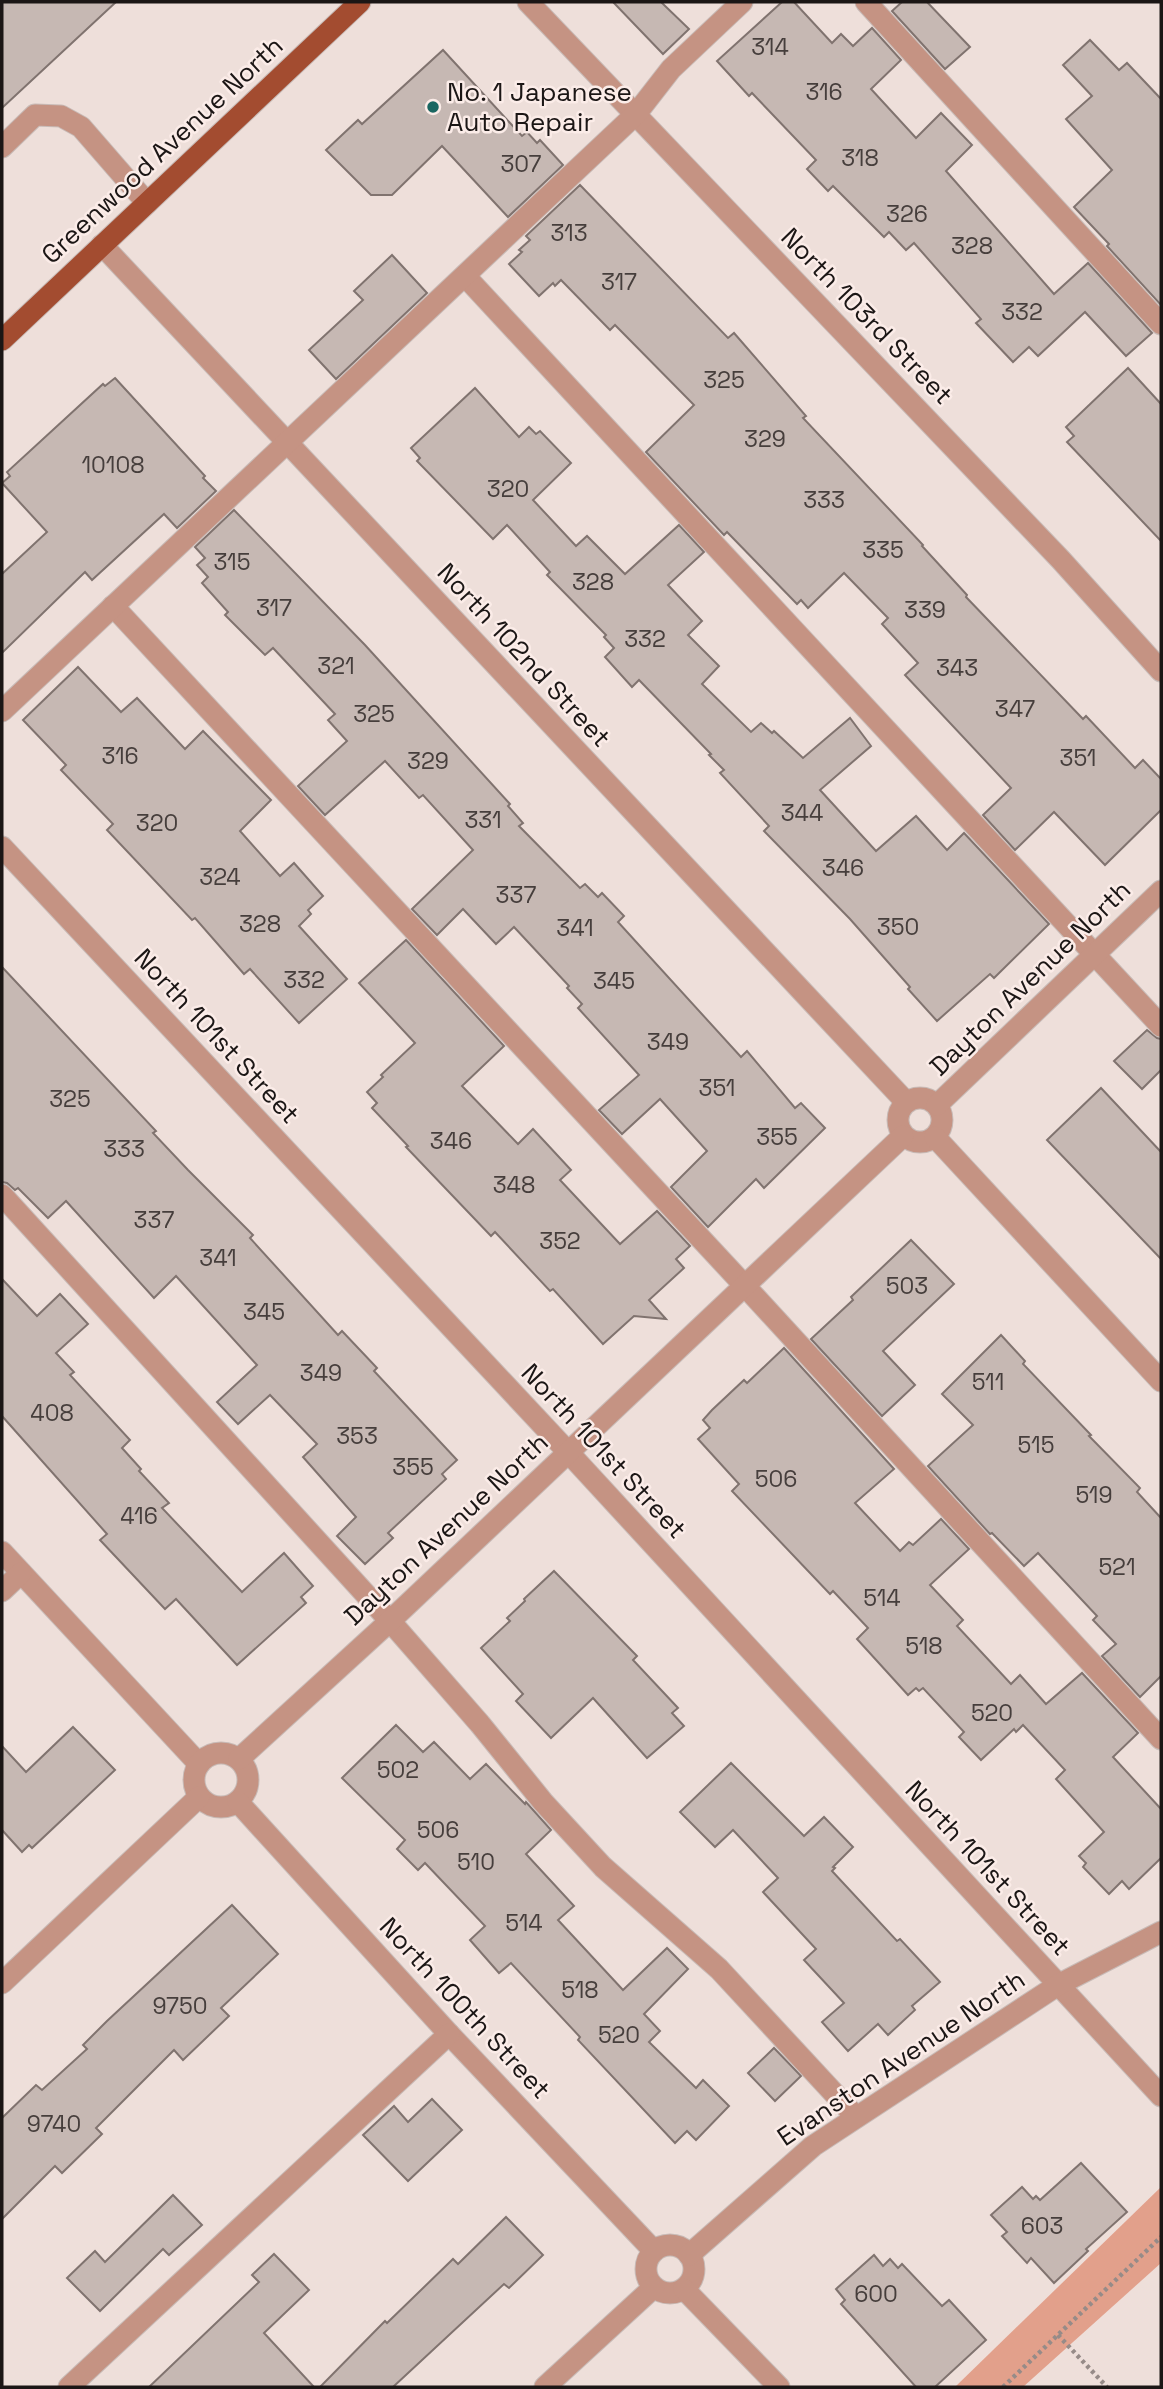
<svg xmlns="http://www.w3.org/2000/svg" width="1163" height="2389" viewBox="0 0 1163 2389" font-family="'Space Grotesk',sans-serif">
  <rect width="100%" height="100%" fill="#eedfda"/>
  <path fill="#e2a08b" d="M 1161,2187 L 1161,2263 L 1023,2387 L 955,2387 Z"/>
  <g fill="#c6b8b3" stroke="#80736f" stroke-width="2">
    <path d="M 2,2 L 116,2 L 2,108 Z"/>
    <path d="M 613,2 L 661,2 L 689,29 L 663,54 Z"/>
    <path d="M 782,2 L 794,2 L 832,43 L 841,34 L 853,46 L 872,28 L 901,60 L 871,89 L 916,138 L 941,113 L 972,145 L 946,171 L 1054,294 L 1088,263 L 1152,333 L 1126,356 L 1085,312 L 1038,356 L 1029,347 L 1013,362 L 976,323 L 981,319 L 914,243 L 906,250 L 889,232 L 884,237 L 833,186 L 828,191 L 807,169 L 816,160 L 752,93 L 749,96 L 717,61 Z"/>
    <path d="M 902,2 L 927,2 L 970,47 L 945,69 L 892,11 Z"/>
    <path d="M 1090,40 L 1119,70 L 1127,63 L 1161,99 L 1161,305 L 1107,246 L 1109,244 L 1074,207 L 1112,170 L 1066,119 L 1092,96 L 1063,65 Z"/>
    <path d="M 443,50 L 522,136 L 527,132 L 537,143 L 540,140 L 563,165 L 508,217 L 442,146 L 392,195 L 371,195 L 326,150 L 358,120 L 362,124 Z"/>
    <path d="M 580,185 L 728,338 L 734,333 L 806,416 L 803,418 L 923,545 L 922,546 L 967,595 L 966,597 L 1083,719 L 1086,716 L 1135,768 L 1143,760 L 1161,779 L 1161,810 L 1105,865 L 1054,812 L 1015,850 L 983,815 L 1011,788 L 905,675 L 918,663 L 882,624 L 888,618 L 844,573 L 808,608 L 801,600 L 797,604 L 727,532 L 724,535 L 646,452 L 694,405 L 615,325 L 610,330 L 561,280 L 555,286 L 553,283 L 539,296 L 509,264 L 522,252 L 519,250 L 530,240 L 526,236 Z"/>
    <path d="M 392,255 L 427,293 L 336,379 L 309,350 L 363,300 L 354,291 Z"/>
    <path d="M 1128,368 L 1161,404 L 1161,541 L 1067,442 L 1074,436 L 1066,427 Z"/>
    <path d="M 115,378 L 205,476 L 203,478 L 216,491 L 177,528 L 164,514 L 92,580 L 85,572 L 2,653 L 2,574 L 47,532 L 2,483 L 10,476 L 7,472 L 103,384 L 105,386 Z"/>
    <path d="M 475,388 L 519,437 L 529,427 L 536,434 L 540,431 L 571,463 L 533,500 L 576,546 L 587,536 L 625,574 L 679,525 L 704,552 L 668,585 L 702,621 L 688,635 L 719,666 L 702,684 L 751,732 L 761,723 L 772,733 L 774,731 L 803,758 L 850,718 L 871,746 L 820,790 L 876,851 L 916,816 L 947,850 L 964,833 L 1049,924 L 994,978 L 990,974 L 937,1021 L 908,989 L 910,987 L 850,919 L 764,831 L 769,826 L 720,773 L 724,770 L 709,755 L 711,754 L 639,680 L 632,687 L 605,657 L 614,648 L 604,637 L 606,635 L 547,575 L 550,572 L 507,525 L 493,539 L 417,461 L 420,458 L 411,448 Z"/>
    <path d="M 234,510 L 365,645 L 510,804 L 508,806 L 523,823 L 519,826 L 580,888 L 585,884 L 598,897 L 602,893 L 624,916 L 618,922 L 741,1057 L 747,1051 L 795,1108 L 801,1103 L 825,1128 L 764,1188 L 756,1179 L 708,1227 L 671,1187 L 707,1151 L 660,1099 L 622,1134 L 599,1110 L 639,1075 L 578,1008 L 582,1004 L 567,988 L 569,986 L 514,927 L 496,944 L 463,909 L 437,935 L 412,909 L 473,850 L 423,795 L 419,798 L 385,761 L 325,815 L 298,786 L 347,741 L 328,720 L 335,714 L 273,648 L 265,655 L 225,615 L 228,612 L 202,583 L 208,577 L 197,565 L 205,558 L 195,547 Z"/>
    <path d="M 78,667 L 121,712 L 137,698 L 185,749 L 203,731 L 271,800 L 240,831 L 280,876 L 294,863 L 323,896 L 308,910 L 311,914 L 299,926 L 347,979 L 299,1023 L 250,969 L 244,974 L 195,918 L 192,920 L 107,830 L 113,824 L 61,770 L 66,765 L 23,720 Z"/>
    <path d="M 406,940 L 504,1046 L 462,1086 L 518,1144 L 533,1129 L 571,1170 L 560,1180 L 620,1244 L 657,1211 L 690,1246 L 676,1259 L 684,1268 L 649,1300 L 666,1319 L 634,1316 L 603,1344 L 553,1289 L 550,1291 L 495,1232 L 491,1236 L 406,1147 L 408,1146 L 372,1108 L 377,1103 L 367,1092 L 383,1077 L 381,1075 L 415,1043 L 359,983 Z"/>
    <path d="M 2,967 L 156,1131 L 153,1133 L 188,1170 L 253,1235 L 250,1238 L 338,1335 L 342,1331 L 377,1368 L 374,1371 L 457,1460 L 442,1474 L 446,1479 L 388,1533 L 393,1538 L 365,1564 L 337,1536 L 356,1517 L 303,1457 L 317,1444 L 270,1395 L 238,1424 L 217,1402 L 257,1365 L 176,1276 L 154,1298 L 66,1201 L 48,1218 L 18,1188 L 15,1190 L 7,1183 L 2,1182 Z"/>
    <path d="M 1147,1030 L 1157,1038 L 1161,1039 L 1161,1070 L 1142,1089 L 1114,1061 Z"/>
    <path d="M 1101,1088 L 1161,1152 L 1161,1259 L 1047,1140 Z"/>
    <path d="M 911,1240 L 954,1284 L 883,1351 L 915,1385 L 882,1416 L 811,1339 L 853,1300 L 851,1297 Z"/>
    <path d="M 2,1279 L 37,1316 L 60,1294 L 88,1324 L 56,1353 L 74,1372 L 70,1375 L 130,1440 L 122,1448 L 141,1469 L 139,1471 L 169,1503 L 162,1508 L 242,1592 L 284,1553 L 313,1586 L 301,1597 L 306,1603 L 237,1665 L 176,1599 L 165,1609 L 100,1540 L 107,1534 L 2,1416 Z"/>
    <path d="M 1001,1335 L 1025,1361 L 1023,1364 L 1091,1435 L 1089,1436 L 1140,1488 L 1137,1492 L 1161,1518 L 1161,1676 L 1140,1697 L 1102,1656 L 1116,1644 L 1093,1620 L 1097,1616 L 1038,1553 L 1024,1566 L 992,1533 L 990,1534 L 928,1466 L 973,1425 L 942,1394 Z"/>
    <path d="M 784,1348 L 894,1469 L 855,1503 L 900,1551 L 909,1542 L 913,1545 L 941,1519 L 969,1549 L 930,1585 L 963,1620 L 957,1626 L 1011,1684 L 1020,1675 L 1046,1704 L 1082,1673 L 1138,1733 L 1113,1757 L 1161,1809 L 1161,1858 L 1129,1889 L 1122,1881 L 1109,1894 L 1083,1867 L 1086,1863 L 1079,1856 L 1104,1832 L 1056,1779 L 1065,1770 L 1023,1725 L 1016,1732 L 1014,1729 L 981,1760 L 959,1737 L 964,1732 L 923,1688 L 919,1691 L 916,1688 L 908,1695 L 857,1639 L 868,1628 L 833,1591 L 830,1594 L 732,1491 L 739,1484 L 698,1439 L 710,1428 L 703,1420 L 712,1410 L 744,1380 L 747,1383 Z"/>
    <path d="M 554,1571 L 637,1656 L 633,1660 L 678,1708 L 672,1713 L 684,1726 L 647,1758 L 593,1698 L 551,1738 L 516,1701 L 523,1694 L 481,1648 L 510,1621 L 507,1618 L 525,1601 L 524,1599 Z"/>
    <path d="M 396,1725 L 423,1752 L 434,1742 L 470,1779 L 486,1764 L 525,1804 L 526,1802 L 551,1830 L 526,1854 L 574,1906 L 558,1920 L 623,1990 L 667,1948 L 688,1969 L 644,2014 L 660,2031 L 649,2042 L 696,2088 L 703,2080 L 729,2106 L 696,2140 L 687,2131 L 675,2143 L 578,2040 L 580,2037 L 511,1963 L 499,1973 L 470,1940 L 485,1926 L 425,1863 L 418,1870 L 397,1849 L 405,1840 L 342,1778 Z"/>
    <path d="M 73,1727 L 115,1770 L 32,1848 L 29,1845 L 22,1852 L 2,1830 L 2,1746 L 26,1772 Z"/>
    <path d="M 731,1763 L 804,1836 L 824,1817 L 853,1847 L 833,1867 L 835,1868 L 832,1871 L 897,1941 L 900,1939 L 940,1982 L 912,2006 L 915,2010 L 888,2035 L 878,2024 L 848,2051 L 822,2022 L 844,2003 L 804,1960 L 816,1949 L 763,1892 L 778,1878 L 733,1830 L 715,1847 L 680,1812 Z"/>
    <path d="M 232,1905 L 278,1954 L 221,2008 L 229,2016 L 183,2060 L 174,2050 L 96,2128 L 102,2134 L 62,2173 L 55,2166 L 2,2219 L 2,2118 L 36,2085 L 42,2090 L 87,2049 L 83,2045 L 107,2021 Z"/>
    <path d="M 774,2048 L 801,2076 L 775,2101 L 748,2073 Z"/>
    <path d="M 432,2099 L 462,2130 L 408,2181 L 363,2135 L 394,2106 L 408,2122 Z"/>
    <path d="M 1081,2163 L 1127,2212 L 1086,2249 L 1088,2251 L 1054,2283 L 1031,2258 L 1027,2263 L 1002,2236 L 1007,2232 L 991,2215 L 1022,2187 L 1033,2199 L 1036,2196 L 1040,2200 Z"/>
    <path d="M 173,2195 L 202,2225 L 169,2255 L 163,2249 L 100,2311 L 67,2278 L 95,2251 L 105,2262 Z"/>
    <path d="M 506,2217 L 543,2255 L 509,2288 L 504,2284 L 393,2387 L 320,2387 L 385,2321 L 387,2323 L 453,2259 L 458,2264 Z"/>
    <path d="M 274,2254 L 309,2290 L 264,2333 L 314,2387 L 149,2387 L 259,2282 L 252,2275 Z"/>
    <path d="M 874,2255 L 883,2266 L 890,2259 L 898,2268 L 902,2264 L 942,2306 L 949,2300 L 986,2340 L 935,2387 L 916,2387 L 841,2304 L 845,2300 L 836,2289 Z"/>
  </g>
  <g fill="none" stroke-linecap="round" stroke-linejoin="round">
    <defs>
      <g id="minor">
        <path d="M 528,2 L 1061,560 L 1161,671"/>
        <path d="M 866,2 L 1161,324"/>
        <path d="M 2,147 L 35,115 L 61,116 L 81,127 L 147,203"/>
        <path d="M 102,245 L 906,1102"/>
        <path d="M 465,276 L 1161,1026"/>
        <path d="M 113,606 L 744,1285 L 1161,1739"/>
        <path d="M 2,711 L 636,114 L 671,69 L 742,2"/>
        <path d="M 2,847 L 568,1452 L 1161,2096"/>
        <circle cx="920" cy="1120" r="22"/>
        <path d="M 937,1105 L 1161,891"/>
        <path d="M 935,1137 L 1161,1381"/>
        <path d="M 2,1195 L 390,1621 L 480,1724 L 543,1802 L 603,1867 L 719,1969 L 856,2117"/>
        <path d="M 2,1552 L 199,1764"/>
        <path d="M 2,1591 L 21,1573"/>
        <circle cx="221" cy="1780" r="27"/>
        <path d="M 239,1759 L 390,1621 L 903,1136"/>
        <path d="M 238,1802 L 449,2034 L 654,2251"/>
        <path d="M 2,1983 L 199,1797"/>
        <circle cx="670" cy="2269" r="24"/>
        <path d="M 689,2255 L 813,2146 L 1058,1985 L 1161,1932"/>
        <path d="M 684,2289 L 779,2387"/>
        <path d="M 69,2387 L 449,2034"/>
        <path d="M 545,2387 L 654,2287"/>
      </g>
      <path id="major" d="M 2,340 L 360,2"/>
    </defs>
    <use href="#minor" stroke="#c8bbb7" stroke-width="23"/>
    <use href="#major" stroke="#c8bbb7" stroke-width="23"/>
    <g stroke="#968b88" stroke-width="4.5" stroke-dasharray="3.5 3.5" stroke-linecap="butt">
      <path d="M 1058,2335 L 1107,2387"/>
      <path d="M 1003,2387 L 1161,2237"/>
    </g>
    <use href="#minor" stroke="#c59383" stroke-width="21"/>
    <use href="#major" stroke="#a34c30" stroke-width="21"/>
  </g>
  <circle fill="#1a6661" stroke="#fbece8" stroke-width="2.5" cx="433" cy="107" r="7"/>
  <g text-anchor="middle" stroke-width="5" stroke-linejoin="round" paint-order="stroke">
    <g font-size="23" fill="#463e3c">
      <text x="770" y="55">314</text>
      <text x="824" y="100">316</text>
      <text x="860" y="166">318</text>
      <text x="521" y="172">307</text>
      <text x="907" y="222">326</text>
      <text x="569" y="241">313</text>
      <text x="972" y="254">328</text>
      <text x="619" y="290">317</text>
      <text x="1022" y="320">332</text>
      <text x="724" y="388">325</text>
      <text x="765" y="447">329</text>
      <text x="113" y="473">10108</text>
      <text x="508" y="497">320</text>
      <text x="824" y="508">333</text>
      <text x="883" y="558">335</text>
      <text x="232" y="570">315</text>
      <text x="593" y="590">328</text>
      <text x="274" y="616">317</text>
      <text x="925" y="618">339</text>
      <text x="645" y="647">332</text>
      <text x="336" y="674">321</text>
      <text x="957" y="676">343</text>
      <text x="1015" y="717">347</text>
      <text x="374" y="722">325</text>
      <text x="120" y="764">316</text>
      <text x="1078" y="766">351</text>
      <text x="428" y="769">329</text>
      <text x="802" y="821">344</text>
      <text x="483" y="828">331</text>
      <text x="157" y="831">320</text>
      <text x="843" y="876">346</text>
      <text x="220" y="885">324</text>
      <text x="516" y="903">337</text>
      <text x="260" y="932">328</text>
      <text x="898" y="935">350</text>
      <text x="575" y="936">341</text>
      <text x="304" y="988">332</text>
      <text x="614" y="989">345</text>
      <text x="668" y="1050">349</text>
      <text x="717" y="1096">351</text>
      <text x="70" y="1107">325</text>
      <text x="777" y="1145">355</text>
      <text x="451" y="1149">346</text>
      <text x="124" y="1157">333</text>
      <text x="514" y="1193">348</text>
      <text x="154" y="1228">337</text>
      <text x="560" y="1249">352</text>
      <text x="218" y="1266">341</text>
      <text x="907" y="1294">503</text>
      <text x="264" y="1320">345</text>
      <text x="321" y="1381">349</text>
      <text x="988" y="1390">511</text>
      <text x="52" y="1421">408</text>
      <text x="357" y="1444">353</text>
      <text x="1036" y="1453">515</text>
      <text x="413" y="1475">355</text>
      <text x="776" y="1487">506</text>
      <text x="1094" y="1503">519</text>
      <text x="139" y="1524">416</text>
      <text x="1117" y="1575">521</text>
      <text x="882" y="1606">514</text>
      <text x="924" y="1654">518</text>
      <text x="992" y="1721">520</text>
      <text x="398" y="1778">502</text>
      <text x="438" y="1838">506</text>
      <text x="476" y="1870">510</text>
      <text x="524" y="1931">514</text>
      <text x="580" y="1998">518</text>
      <text x="180" y="2014">9750</text>
      <text x="619" y="2043">520</text>
      <text x="54" y="2132">9740</text>
      <text x="1042" y="2234">603</text>
      <text x="876" y="2302">600</text>
    </g>
    <g font-size="26" fill="#1b1615" stroke="#fbece8" text-anchor="start">
      <text x="447" y="101">No. 1 Japanese<tspan x="447" dy="30">Auto Repair</tspan></text>
    </g>
    <g font-size="26" fill="#1b1615" stroke="#fbece8">
      <text transform="translate(162 150) rotate(-43)" y="9">Greenwood Avenue North</text>
      <text transform="translate(867 316) rotate(46)" y="9">North 103rd Street</text>
      <text transform="translate(524 655) rotate(47)" y="9">North 102nd Street</text>
      <text transform="translate(1030 978) rotate(-44)" y="9">Dayton Avenue North</text>
      <text transform="translate(217 1036) rotate(47)" y="9">North 101st Street</text>
      <text transform="translate(604 1451) rotate(47)" y="9">North 101st Street</text>
      <text transform="translate(446 1529) rotate(-43)" y="9">Dayton Avenue North</text>
      <text transform="translate(988 1868) rotate(47)" y="9">North 101st Street</text>
      <text transform="translate(465 2008) rotate(47)" y="9">North 100th Street</text>
      <text transform="translate(901 2058) rotate(-34)" y="9">Evanston Avenue North</text>
    </g>
  </g>
  <rect width="1163" height="2389" fill="none" stroke="#1b1615" stroke-width="7"/>
</svg>
